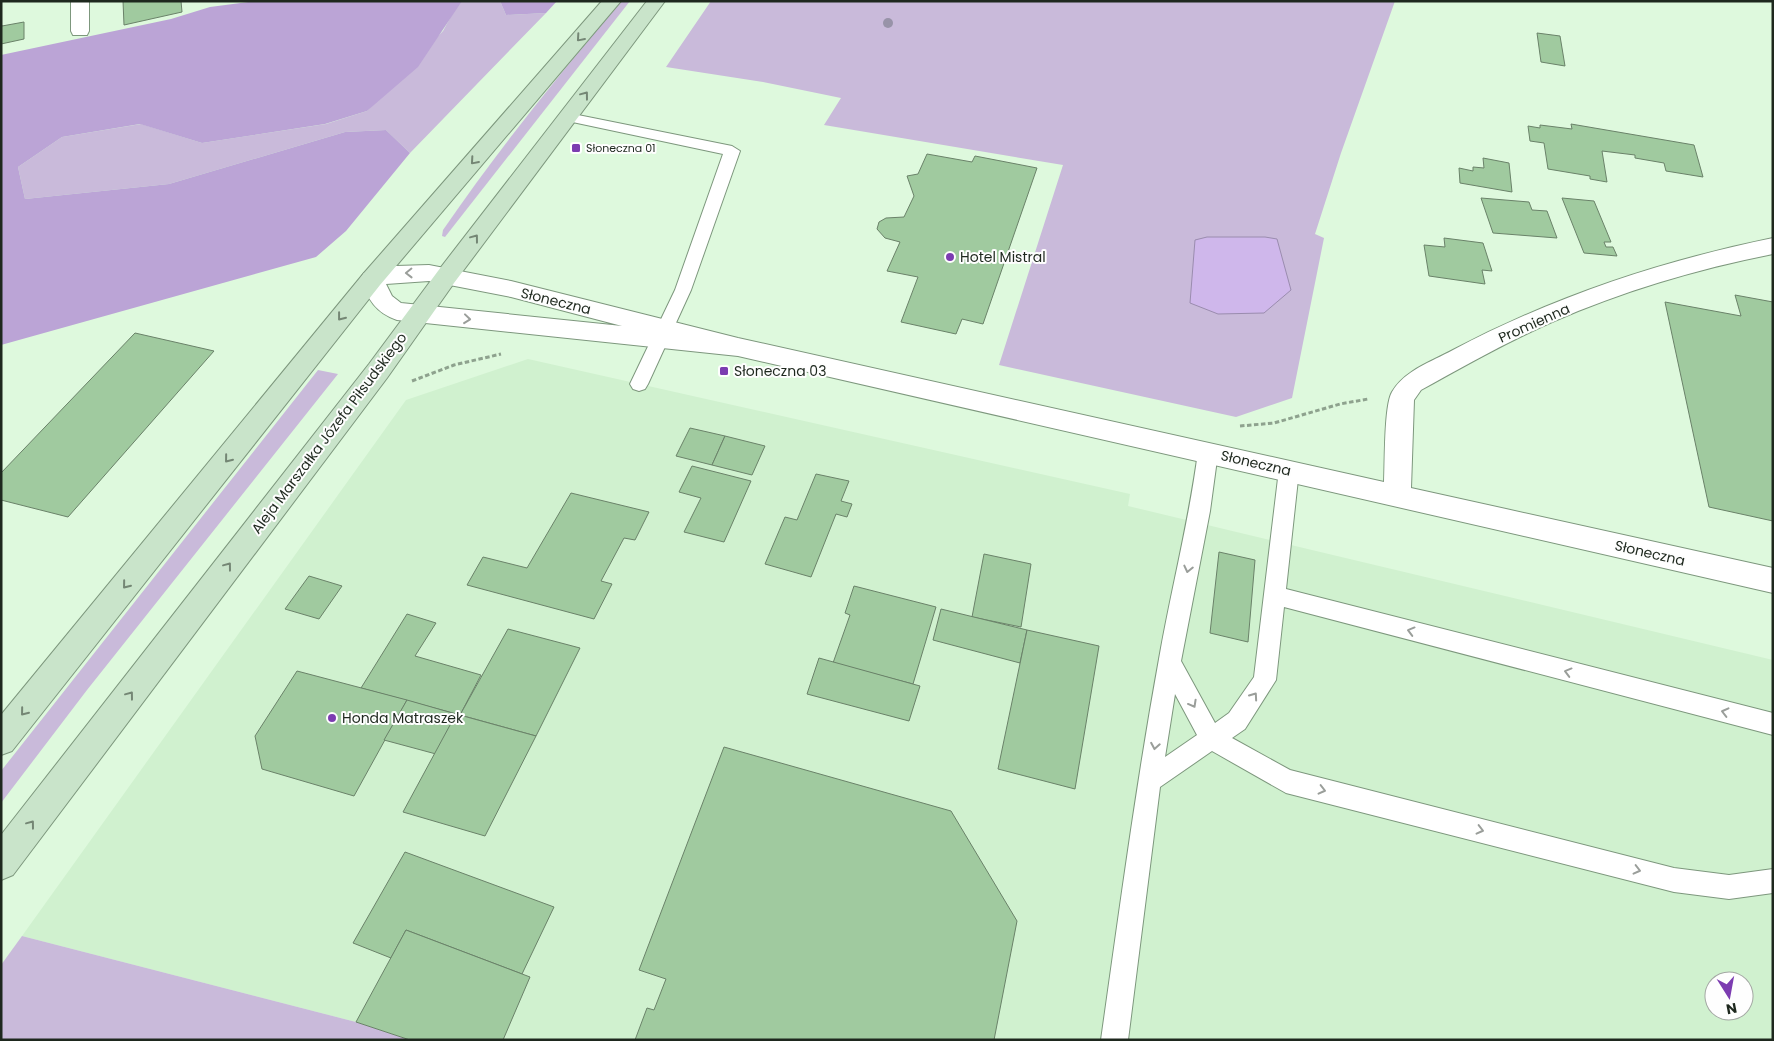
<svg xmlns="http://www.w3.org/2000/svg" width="1774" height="1041" viewBox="0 0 1774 1041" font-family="Poppins,sans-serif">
  <rect width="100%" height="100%" fill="#def9dd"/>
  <path fill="#d0f1cf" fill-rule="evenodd" d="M 528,359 L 1130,494 L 1128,506 L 1773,660 L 1773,1040 L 410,1040 L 356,1022 L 22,936 L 406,400 ZM 1714,981 L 1744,981 L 1744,1011 L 1714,1011 Z"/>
  <g fill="#c9bada">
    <path d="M 500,1 L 506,15 L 546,13 L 410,153 L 386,130 L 345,132 L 169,184 L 25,199 L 18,167 L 62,137 L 141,124 L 202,143 L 326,124 L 367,111 L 443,31 L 459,2 Z"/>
    <path d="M 622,1 L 630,1 L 445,237 L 442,236 L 443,230 C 498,150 559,74 622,1 Z"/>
    <path d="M 711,1 L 1395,1 L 1341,153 L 1315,234 L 1324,238 L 1292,398 L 1236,417 L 999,365 L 1063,165 L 824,125 L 841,98 L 763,82 L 666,67 Z"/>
    <path d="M 318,370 L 338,374 L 87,690 L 1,803 L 1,771 Z"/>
    <path d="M 22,936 L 356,1022 L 410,1040 L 1,1040 L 1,965 Z"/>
  </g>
  <g fill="#bba4d6">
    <path d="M 256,1 L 462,1 L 418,67 L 367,111 L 325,124 L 202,143 L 140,124 L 62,137 L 18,167 L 25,199 L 169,184 L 345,132 L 386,130 L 410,153 L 346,231 L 316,257 L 1,345 L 1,55 L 171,19 L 210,7 Z"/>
    <path d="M 500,1 L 557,1 L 546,13 L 506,15 Z"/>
  </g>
  <path fill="#cfb7eb" stroke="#9a8cae" d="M 1207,237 L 1265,237 L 1277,239 L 1291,290 L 1264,313 L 1218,314 L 1190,303 L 1195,240 Z"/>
  <g fill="#a0ca9f" stroke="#6a8269">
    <path d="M 123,1 L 181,1 L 182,12 L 124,25 Z"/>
    <path d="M 24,22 L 24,39 L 1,44 L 1,23 L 2,26 Z"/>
    <path d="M 1537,33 L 1560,36 L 1565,66 L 1541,62 Z"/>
    <path d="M 1571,124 L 1694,145 L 1703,177 L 1666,171 L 1664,163 L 1635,158 L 1635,155 L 1602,151 L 1607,182 L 1590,179 L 1590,176 L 1548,169 L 1544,143 L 1530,141 L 1528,126 L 1540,128 L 1540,125 L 1572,129 Z"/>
    <path d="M 927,154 L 972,162 L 975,156 L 1037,168 L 983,324 L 962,319 L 956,334 L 901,322 L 918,277 L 887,271 L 900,242 L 885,238 L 877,229 L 879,222 L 886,218 L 904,217 L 914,196 L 907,176 L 918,174 Z"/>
    <path d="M 1483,158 L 1509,163 L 1512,192 L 1460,183 L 1459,168 L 1473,171 L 1473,167 L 1484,168 Z"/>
    <path d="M 1481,198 L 1529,202 L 1532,210 L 1547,211 L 1557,238 L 1493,233 Z"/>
    <path d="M 1562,198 L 1594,201 L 1611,242 L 1604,242 L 1606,247 L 1613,247 L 1617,256 L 1584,253 Z"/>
    <path d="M 1444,238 L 1483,243 L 1492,271 L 1482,270 L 1485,284 L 1429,276 L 1424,245 L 1445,247 Z"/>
    <path d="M 1735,295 L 1773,302 L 1773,521 L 1709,507 L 1665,302 L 1741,316 Z"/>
    <path d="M 135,333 L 214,351 L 68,517 L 1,500 L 1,473 Z"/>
    <path d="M 690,428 L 725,436 L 712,465 L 676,456 Z"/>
    <path d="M 725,436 L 765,446 L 752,475 L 712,465 Z"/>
    <path d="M 692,466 L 751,481 L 724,542 L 684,532 L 701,498 L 679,492 Z"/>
    <path d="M 816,474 L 849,481 L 841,501 L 852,504 L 847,517 L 836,514 L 811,577 L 765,564 L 785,517 L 797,520 Z"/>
    <path d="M 571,493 L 649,512 L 635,540 L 624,538 L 601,581 L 612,584 L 594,619 L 467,585 L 483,557 L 527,568 Z"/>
    <path d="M 1219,552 L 1255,560 L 1248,642 L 1210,633 Z"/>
    <path d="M 984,554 L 1031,564 L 1021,627 L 972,617 Z"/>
    <path d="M 309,576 L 342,586 L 319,619 L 285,609 Z"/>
    <path d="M 854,586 L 936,607 L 913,684 L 833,663 L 850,615 L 845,613 Z"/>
    <path d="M 941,609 L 1027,630 L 1020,663 L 933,640 Z"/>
    <path d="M 407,614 L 436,623 L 415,656 L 481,675 L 460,715 L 361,688 Z"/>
    <path d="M 508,629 L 580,648 L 536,736 L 460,715 Z"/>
    <path d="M 1027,630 L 1099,646 L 1075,789 L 998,769 Z"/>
    <path d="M 819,658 L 920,686 L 909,721 L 807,694 Z"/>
    <path d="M 297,671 L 407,700 L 354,796 L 262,769 L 255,736 Z"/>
    <path d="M 407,700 L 456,714 L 436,754 L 384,740 Z"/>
    <path d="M 456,714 L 536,736 L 485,836 L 403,812 Z"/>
    <path d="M 724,747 L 951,811 L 1017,921 L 994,1040 L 635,1040 L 647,1008 L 654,1010 L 666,979 L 639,970 Z"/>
    <path d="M 405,852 L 554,907 L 522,974 L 406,930 L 391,958 L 353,943 Z"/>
    <path d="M 406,930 L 530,977 L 503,1040 L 410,1040 L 356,1022 Z"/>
  </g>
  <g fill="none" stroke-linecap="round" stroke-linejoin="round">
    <defs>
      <g id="service">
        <path d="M 568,113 L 732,146 L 740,151 L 691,290 L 648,384 L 645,389 L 639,391 L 633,389 L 630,384 L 675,290 L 723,154 L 563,120 L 561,117 L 563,114 Z"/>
        <path d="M 1208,444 L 1215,447 L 1218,452 L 1210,511 L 1181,661 L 1215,723 L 1229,713 L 1254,677 L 1279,470 L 1282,464 L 1289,462 L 1296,464 L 1299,470 L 1286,589 L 1773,713 L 1773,735 L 1284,607 L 1276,680 L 1245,729 L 1232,738 L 1290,770 L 1674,868 L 1729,875 L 1773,869 L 1773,893 L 1729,899 L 1674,892 L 1286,793 L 1212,751 L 1160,787 L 1128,1040 L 1101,1040 C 1119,913 1136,785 1159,659 C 1171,590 1189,522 1198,452 L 1201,447 ZM 1175,694 L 1197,735 L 1165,757 Z"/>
      </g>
      <g id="minor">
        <path d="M 71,1 L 89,1 L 89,31 L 87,35 L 73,35 L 71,31 Z"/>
        <path d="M 1773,238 L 1773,254 C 1697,269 1623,291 1552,322 C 1507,342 1464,366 1421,390 L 1414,400 L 1411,488 L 1773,568 L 1773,593 L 738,356 L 397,320 C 376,313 368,299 360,279 L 364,273 L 396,266 L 429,265 L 511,281 L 738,338 L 1384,482 C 1385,463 1384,405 1392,392 C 1405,370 1431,362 1453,350 C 1553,297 1661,261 1773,238 ZM 429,281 L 511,297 L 622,326 L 401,303 L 392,296 L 386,284 Z"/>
      </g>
      <g id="secondary">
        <path d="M 602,1 L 621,1 L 380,285 L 12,751 L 1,755 L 1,715 L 364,273 Z"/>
        <path d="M 647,1 L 665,1 L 454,283 L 387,378 L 13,875 L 1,880 L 1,835 L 369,364 L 438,271 Z"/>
      </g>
    </defs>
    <use href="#service" stroke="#7d977d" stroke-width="2"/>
    <use href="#minor" stroke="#7d977d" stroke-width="2"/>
    <use href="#secondary" stroke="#7d977d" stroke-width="2"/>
    <g stroke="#8ea28e" stroke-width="3" stroke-dasharray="4.5 2.5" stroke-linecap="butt">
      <path d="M 412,381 L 454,365 L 501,354"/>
      <path d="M 1240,426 L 1274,423 L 1340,404 L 1368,399"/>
    </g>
    <use href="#service" fill="#fff" fill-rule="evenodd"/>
    <use href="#minor" fill="#fff" fill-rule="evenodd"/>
    <use href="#secondary" fill="#c9e4ca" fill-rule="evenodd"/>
  </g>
  <circle fill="#9893a8" cx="888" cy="23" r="5"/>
  <defs><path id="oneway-chevron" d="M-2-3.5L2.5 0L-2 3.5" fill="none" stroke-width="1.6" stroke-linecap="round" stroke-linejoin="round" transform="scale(1.25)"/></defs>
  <g stroke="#748674">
    <use href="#oneway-chevron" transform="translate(580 38) rotate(131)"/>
    <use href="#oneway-chevron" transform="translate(585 95) rotate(-53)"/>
    <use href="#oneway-chevron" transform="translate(474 161) rotate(131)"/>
    <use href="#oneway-chevron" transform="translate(475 238) rotate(-53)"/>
    <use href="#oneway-chevron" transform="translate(341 317) rotate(128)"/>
    <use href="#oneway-chevron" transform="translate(228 459) rotate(129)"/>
    <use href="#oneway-chevron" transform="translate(228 566) rotate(-53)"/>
    <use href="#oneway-chevron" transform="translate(126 585) rotate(129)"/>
    <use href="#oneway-chevron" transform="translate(130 695) rotate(-53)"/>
    <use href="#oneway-chevron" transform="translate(24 712) rotate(129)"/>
    <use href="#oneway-chevron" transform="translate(31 824) rotate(-53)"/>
  </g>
  <g stroke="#9a9e9a">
    <use href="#oneway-chevron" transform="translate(409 273) rotate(179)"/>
    <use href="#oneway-chevron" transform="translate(467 319) rotate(6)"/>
    <use href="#oneway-chevron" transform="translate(1188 569) rotate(103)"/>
    <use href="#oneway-chevron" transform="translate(1411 631) rotate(-165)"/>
    <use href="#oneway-chevron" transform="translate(1568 672) rotate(-165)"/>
    <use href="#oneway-chevron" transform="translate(1254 696) rotate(-55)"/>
    <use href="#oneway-chevron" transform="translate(1193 704) rotate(61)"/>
    <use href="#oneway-chevron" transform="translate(1725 712) rotate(-166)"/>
    <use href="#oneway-chevron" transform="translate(1155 746) rotate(100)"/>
    <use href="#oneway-chevron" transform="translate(1322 790) rotate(14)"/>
    <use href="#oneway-chevron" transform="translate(1480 830) rotate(14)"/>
    <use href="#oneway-chevron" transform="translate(1637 870) rotate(14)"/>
  </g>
  <g fill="#7c3cb1" stroke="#fefefe" stroke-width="2">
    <rect x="571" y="143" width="10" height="10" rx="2.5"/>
    <circle cx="950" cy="257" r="5"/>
    <rect x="719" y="366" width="10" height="10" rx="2.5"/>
    <circle cx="332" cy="718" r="5"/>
  </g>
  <g text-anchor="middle" stroke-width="4" stroke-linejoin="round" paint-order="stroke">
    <g font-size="11" fill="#1e281e" stroke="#fefefe" text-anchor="start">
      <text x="586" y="152">Słoneczna 01</text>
    </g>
    <g font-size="14" fill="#1e281e" stroke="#fefefe" text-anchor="start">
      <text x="960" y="262">Hotel Mistral</text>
      <text x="734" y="376">Słoneczna 03</text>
      <text x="342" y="723">Honda Matraszek</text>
    </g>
    <g font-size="14" fill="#1e281e" stroke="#fefefe">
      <text transform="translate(556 301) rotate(14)" y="5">Słoneczna</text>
      <text transform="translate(1534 323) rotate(-24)" y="5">Promienna</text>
      <text transform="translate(329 433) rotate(-53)" y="5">Aleja Marszałka Józefa Piłsudskiego</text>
      <text transform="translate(1256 463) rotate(13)" y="5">Słoneczna</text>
      <text transform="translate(1650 553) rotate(13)" y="5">Słoneczna</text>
    </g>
  </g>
  <rect width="1774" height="1041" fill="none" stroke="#1e281e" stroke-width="5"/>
  <g transform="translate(1729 996) rotate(169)"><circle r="24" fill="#fefefe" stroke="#a4a8a4"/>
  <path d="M0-4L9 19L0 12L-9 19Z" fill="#7c3cb1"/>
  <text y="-8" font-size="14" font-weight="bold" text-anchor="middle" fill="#1e281e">N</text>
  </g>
</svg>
